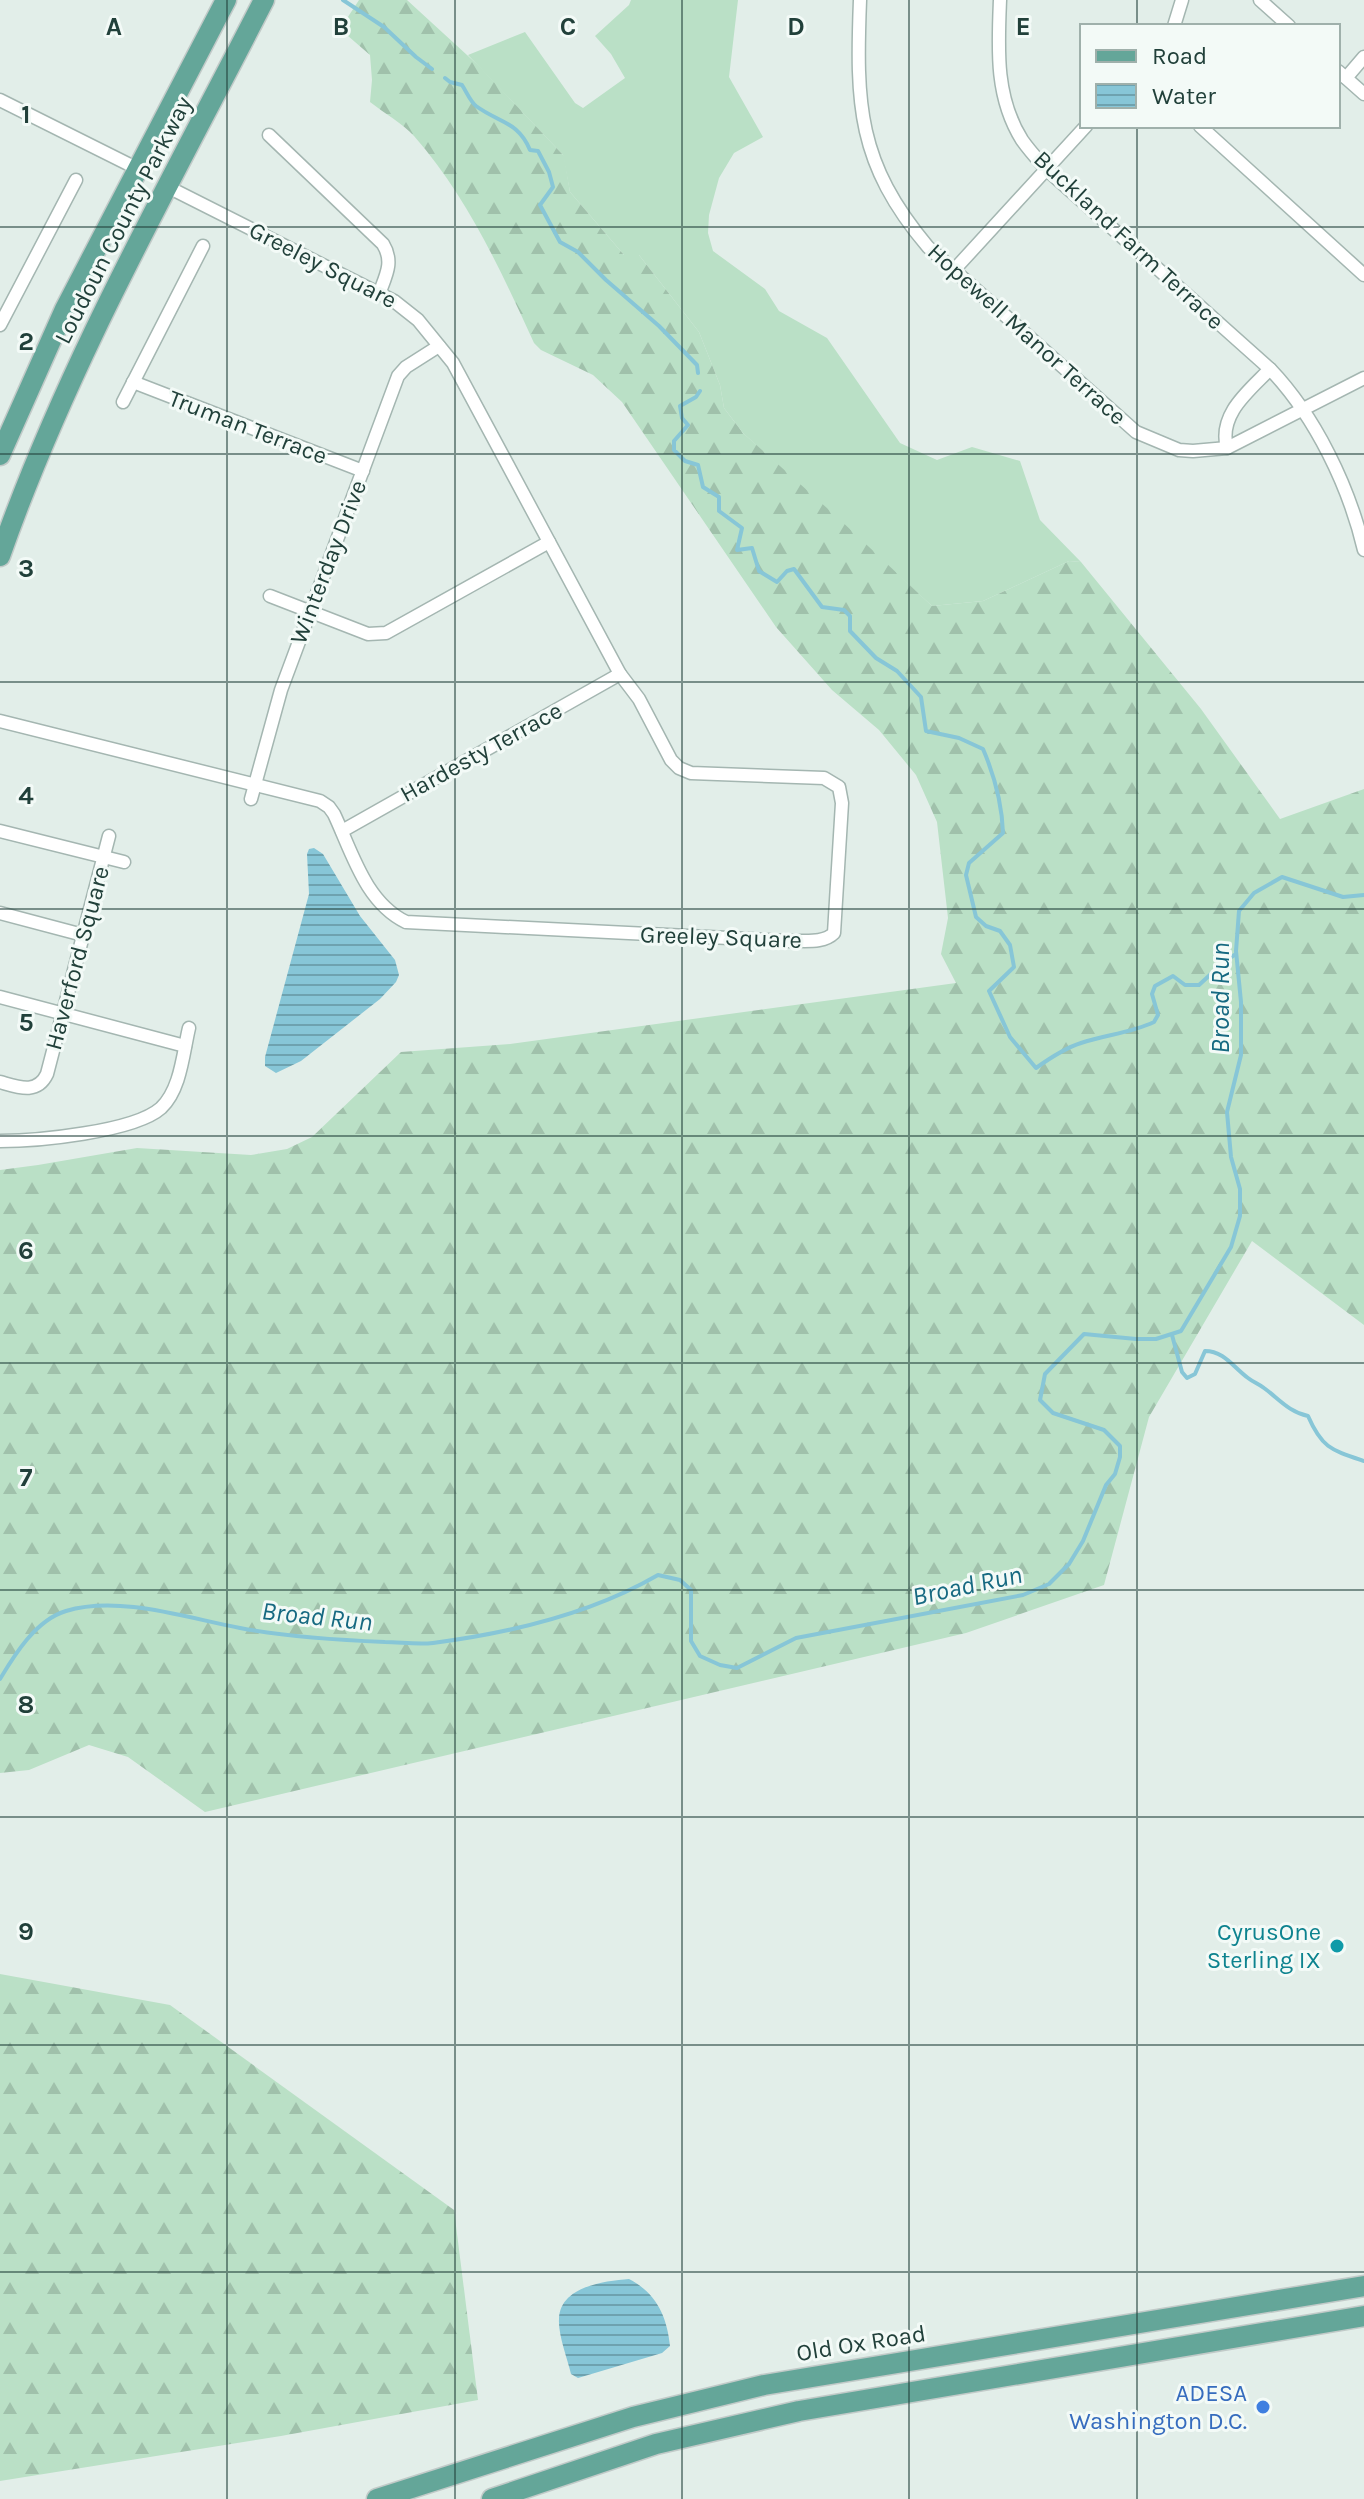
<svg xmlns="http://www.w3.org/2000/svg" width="1364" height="2499" viewBox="0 0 1364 2499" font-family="Karla,sans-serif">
  <defs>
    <pattern id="forest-firs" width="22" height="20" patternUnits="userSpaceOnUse" patternTransform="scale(2)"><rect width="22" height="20" fill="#bae0c6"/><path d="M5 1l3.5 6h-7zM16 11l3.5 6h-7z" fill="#a0c1ab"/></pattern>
    <pattern id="water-rules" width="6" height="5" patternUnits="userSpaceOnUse" patternTransform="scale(2)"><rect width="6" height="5" fill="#87c6d7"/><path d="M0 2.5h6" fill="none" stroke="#6ea2af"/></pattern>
  </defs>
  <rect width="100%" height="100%" fill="#e2eee9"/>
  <path fill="#bae0c6" d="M 631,0 L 738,0 L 729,77 L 763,137 L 734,153 L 719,178 L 709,215 L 708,233 L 713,251 L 765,289 L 779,311 L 827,338 L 900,443 L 937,460 L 972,447 L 1020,461 L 1040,520 L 1081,562 L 1069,561 L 983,601 L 932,606 L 743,433 L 724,408 L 720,385 L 699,332 L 639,255 L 624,255 L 570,192 L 563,155 L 468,55 L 525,32 L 575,103 L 583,108 L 625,78 L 611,54 L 595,36 L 629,5 Z"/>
  <g fill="url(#forest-firs)">
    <path d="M 359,0 L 407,0 L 479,66 L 564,156 L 570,192 L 624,255 L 639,255 L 699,332 L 720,385 L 724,408 L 743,433 L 837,517 L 932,606 L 983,601 L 1069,561 L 1081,562 L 1201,709 L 1280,819 L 1364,789 L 1364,1325 L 1252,1241 L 1149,1417 L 1104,1585 L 966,1633 L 205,1812 L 128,1757 L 89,1745 L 29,1770 L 0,1773 L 0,1170 L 38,1165 L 137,1148 L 251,1155 L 287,1149 L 312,1137 L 401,1052 L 510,1044 L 956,983 L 941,954 L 948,918 L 937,822 L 916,775 L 879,730 L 832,690 L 776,627 L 622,402 L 593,375 L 541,350 L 534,343 C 501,271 467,196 414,136 C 402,123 384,113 370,102 L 372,80 L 370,55 L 340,29 Z"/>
    <path d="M 0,1974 L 170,2005 L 454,2210 L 478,2400 L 281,2436 L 0,2481 Z"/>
  </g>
  <g fill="url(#water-rules)">
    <path d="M 314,848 L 323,854 L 360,916 L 395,960 L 399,975 L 396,982 L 380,999 L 301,1061 L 276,1073 L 265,1066 L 265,1057 L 309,894 L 307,854 L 309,849 Z"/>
    <path d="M 629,2279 C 656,2293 667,2316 670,2346 L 662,2353 L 578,2378 L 571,2374 C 567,2357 558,2335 559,2319 C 560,2286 605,2281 629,2279 Z"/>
  </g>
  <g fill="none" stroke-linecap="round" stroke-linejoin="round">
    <g stroke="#87c6d7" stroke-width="4">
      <path d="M 343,0 L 384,27 L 416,57 L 432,69"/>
      <path d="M 445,78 L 450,82 L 462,85 C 466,91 470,101 476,106 C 499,123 518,121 530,150 L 538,151 L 549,172 L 553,187 L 540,205 L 560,242 L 578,252 L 606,280 L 659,326 L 697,365 L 698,373"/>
      <path d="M 700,391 L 696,397 L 680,406 L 682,418 L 688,425 L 674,441 L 674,450 L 685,461 L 698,465 L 703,487 L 719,497 L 719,511 L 742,528 L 737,550 L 752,548 L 759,571 L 777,582 L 787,571 L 794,569 L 822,607 L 844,610 L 850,616 L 850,631 L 876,658 L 897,671 L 921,697 L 926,731 L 959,738 L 983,749 C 995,777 1002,803 1003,833 L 969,863 L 966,875 L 976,917 L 986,926 L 1000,931 L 1010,945 L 1014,967 L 989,991 L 1010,1037 L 1036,1068 C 1050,1058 1065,1048 1081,1043 C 1105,1035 1131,1033 1154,1022 L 1158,1015 L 1152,994 L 1155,986 L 1173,976 L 1185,985 L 1199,985 L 1225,961 L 1236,954"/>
      <path d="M 1172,1335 L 1182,1372 L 1187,1378 L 1195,1374 L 1205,1351 C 1224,1351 1233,1367 1248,1378 C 1253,1382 1259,1384 1264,1388 C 1279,1399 1289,1412 1308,1416 C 1322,1448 1331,1450 1364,1461"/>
      <path d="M 0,1679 C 15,1654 36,1620 66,1611 C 119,1595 187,1618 240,1628 C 287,1637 336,1640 385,1642 C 400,1642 417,1645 433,1643 C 510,1633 591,1614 658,1575 L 680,1580 L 691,1590 L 691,1641 L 700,1656 L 720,1665 L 737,1668 L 796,1638 L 1023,1595 L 1049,1584 L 1069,1564 L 1083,1541 L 1106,1485 L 1115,1474 L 1120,1457 L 1120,1446 L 1104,1430 L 1053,1413 L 1040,1400 L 1045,1374 L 1084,1334 L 1136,1339 L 1156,1339 L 1181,1331 L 1231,1247 L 1240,1216 L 1240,1189 L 1231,1157 L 1227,1112 L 1241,1055 L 1241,1002 L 1236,951 L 1239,911 L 1254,893 L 1282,877 L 1343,897 L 1364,895"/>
    </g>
    <defs>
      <g id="street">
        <path d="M 860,0 C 856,104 857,163 928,247 L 1136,432 L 1179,450 L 1193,451 L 1227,448 L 1364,378"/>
        <path d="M 1000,0 C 998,49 995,97 1022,140 C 1029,150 1038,160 1046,169 L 1270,369 C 1315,416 1349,486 1364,550"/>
        <path d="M 1260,0 L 1289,26"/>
        <path d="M 1174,26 L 1182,0"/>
        <path d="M 1338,71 L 1364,94"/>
        <path d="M 1346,78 L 1364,57"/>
        <path d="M 0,100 L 138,169"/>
        <path d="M 1200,126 L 1364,275"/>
        <path d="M 269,135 L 383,244 C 394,262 386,275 379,294"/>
        <path d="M 954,270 L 1086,126"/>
        <path d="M 0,325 L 76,180"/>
        <path d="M 133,382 L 363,471"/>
        <path d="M 123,402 L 203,246"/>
        <path d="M 1227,448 C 1218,414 1249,391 1270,369"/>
        <path d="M 270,596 L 368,634 L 386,633 L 549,542"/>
        <path d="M 0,721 L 320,801 L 329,807 L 334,814 C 352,852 365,902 406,922 L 788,941 C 804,940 823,944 834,933 L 842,803 L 839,787 L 824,778 L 691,773 L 679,768 L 671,760 L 639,699 L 620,674 L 453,363 L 418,320 L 394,301 L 168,187"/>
        <path d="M 251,799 L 281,690 L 398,376 L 406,367 L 439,346"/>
        <path d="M 0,831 L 124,862"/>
        <path d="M 342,831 L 620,674"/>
        <path d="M 0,913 L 83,935"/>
        <path d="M 0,997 L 185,1046"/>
        <path d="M 0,1082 C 18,1087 37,1095 47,1074 L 109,836"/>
        <path d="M 0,1141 C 36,1141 134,1132 161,1108 C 181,1089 183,1053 189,1028"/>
      </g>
      <g id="primary">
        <path d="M 0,455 L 65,309 L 226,0"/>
        <path d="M 0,556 C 68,362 171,182 264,0"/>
        <path d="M 377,2499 L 633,2417 L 764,2385 L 1364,2286"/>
        <path d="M 492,2499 L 656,2444 L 799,2411 L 1364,2316"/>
      </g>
    </defs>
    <use href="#street" stroke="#a4b6b1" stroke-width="15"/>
    <use href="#primary" stroke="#c1cac8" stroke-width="23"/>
    <use href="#street" stroke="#fff" stroke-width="12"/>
    <use href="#primary" stroke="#64a699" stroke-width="20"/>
  </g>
  <path fill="none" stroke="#21403a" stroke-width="2" stroke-opacity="0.55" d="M 227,0 L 227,2499M 455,0 L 455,2499M 682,0 L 682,2499M 909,0 L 909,2499M 1137,0 L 1137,26M 1137,126 L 1137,2499M 0,227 L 1364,227M 0,454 L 1364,454M 0,682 L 1364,682M 0,909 L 1364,909M 0,1136 L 1364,1136M 0,1363 L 1364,1363M 0,1590 L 1364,1590M 0,1817 L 1364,1817M 0,2045 L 1364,2045M 0,2272 L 1364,2272"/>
  <circle fill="#0f9aa8" stroke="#f3faf7" stroke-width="3" cx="1337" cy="1946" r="8"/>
  <circle fill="#3f7fe0" stroke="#f3faf7" stroke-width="3" cx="1263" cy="2407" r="8"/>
  <g text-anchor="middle" stroke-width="6" stroke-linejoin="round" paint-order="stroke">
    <g font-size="24" fill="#21403a" stroke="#f3faf7">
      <text transform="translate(123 220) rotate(-63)" y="8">Loudoun County Parkway</text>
      <text transform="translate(1129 240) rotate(43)" y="8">Buckland Farm Terrace</text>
      <text transform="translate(323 265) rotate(27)" y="8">Greeley Square</text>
      <text transform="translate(1027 334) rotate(42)" y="8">Hopewell Manor Terrace</text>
      <text transform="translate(248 427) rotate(21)" y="8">Truman Terrace</text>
      <text transform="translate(328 562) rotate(-69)" y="8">Winterday Drive</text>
      <text transform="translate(481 752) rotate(-29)" y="8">Hardesty Terrace</text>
      <text transform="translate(721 937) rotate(2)" y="8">Greeley Square</text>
      <text transform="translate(77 958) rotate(-75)" y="8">Haverford Square</text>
      <text transform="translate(861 2343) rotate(-9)" y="8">Old Ox Road</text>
    </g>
    <g font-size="24" fill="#0d838f" stroke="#f3faf7" text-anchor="end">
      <text x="1321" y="1940">CyrusOne<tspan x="1321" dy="28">Sterling IX</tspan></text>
    </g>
    <g font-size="24" fill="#366cbe" stroke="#f3faf7" text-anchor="end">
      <text x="1247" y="2401">ADESA<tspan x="1247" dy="28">Washington D.C.</tspan></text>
    </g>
    <g font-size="26" font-style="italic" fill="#166981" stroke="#f3faf7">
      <text transform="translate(1220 998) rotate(-90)" y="9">Broad Run</text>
      <text transform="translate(967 1585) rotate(-12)" y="9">Broad Run</text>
      <text transform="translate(317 1616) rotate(6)" y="9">Broad Run</text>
    </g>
  </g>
  <g font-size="26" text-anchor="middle" font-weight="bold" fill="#21403a" stroke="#f3faf7" stroke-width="6" stroke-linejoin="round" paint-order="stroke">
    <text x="114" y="35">A</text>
    <text x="341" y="35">B</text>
    <text x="568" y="35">C</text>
    <text x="796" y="35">D</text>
    <text x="1023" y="35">E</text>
    <text x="26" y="123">1</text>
    <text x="26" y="350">2</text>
    <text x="26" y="577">3</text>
    <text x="26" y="804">4</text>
    <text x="26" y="1031">5</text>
    <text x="26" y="1259">6</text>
    <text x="26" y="1486">7</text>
    <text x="26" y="1713">8</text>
    <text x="26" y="1940">9</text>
  </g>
  <rect x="1080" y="24" width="260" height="104" fill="#f3faf7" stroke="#9fb0ab" stroke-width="2"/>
  <rect x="1096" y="50" width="40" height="12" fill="#64a699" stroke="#9fb0ab" stroke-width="2"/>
  <text x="1152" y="64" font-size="24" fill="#21403a">Road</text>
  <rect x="1096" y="84" width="40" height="24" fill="url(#water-rules)" stroke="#9fb0ab" stroke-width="2"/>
  <text x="1152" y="104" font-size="24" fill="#21403a">Water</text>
</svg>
